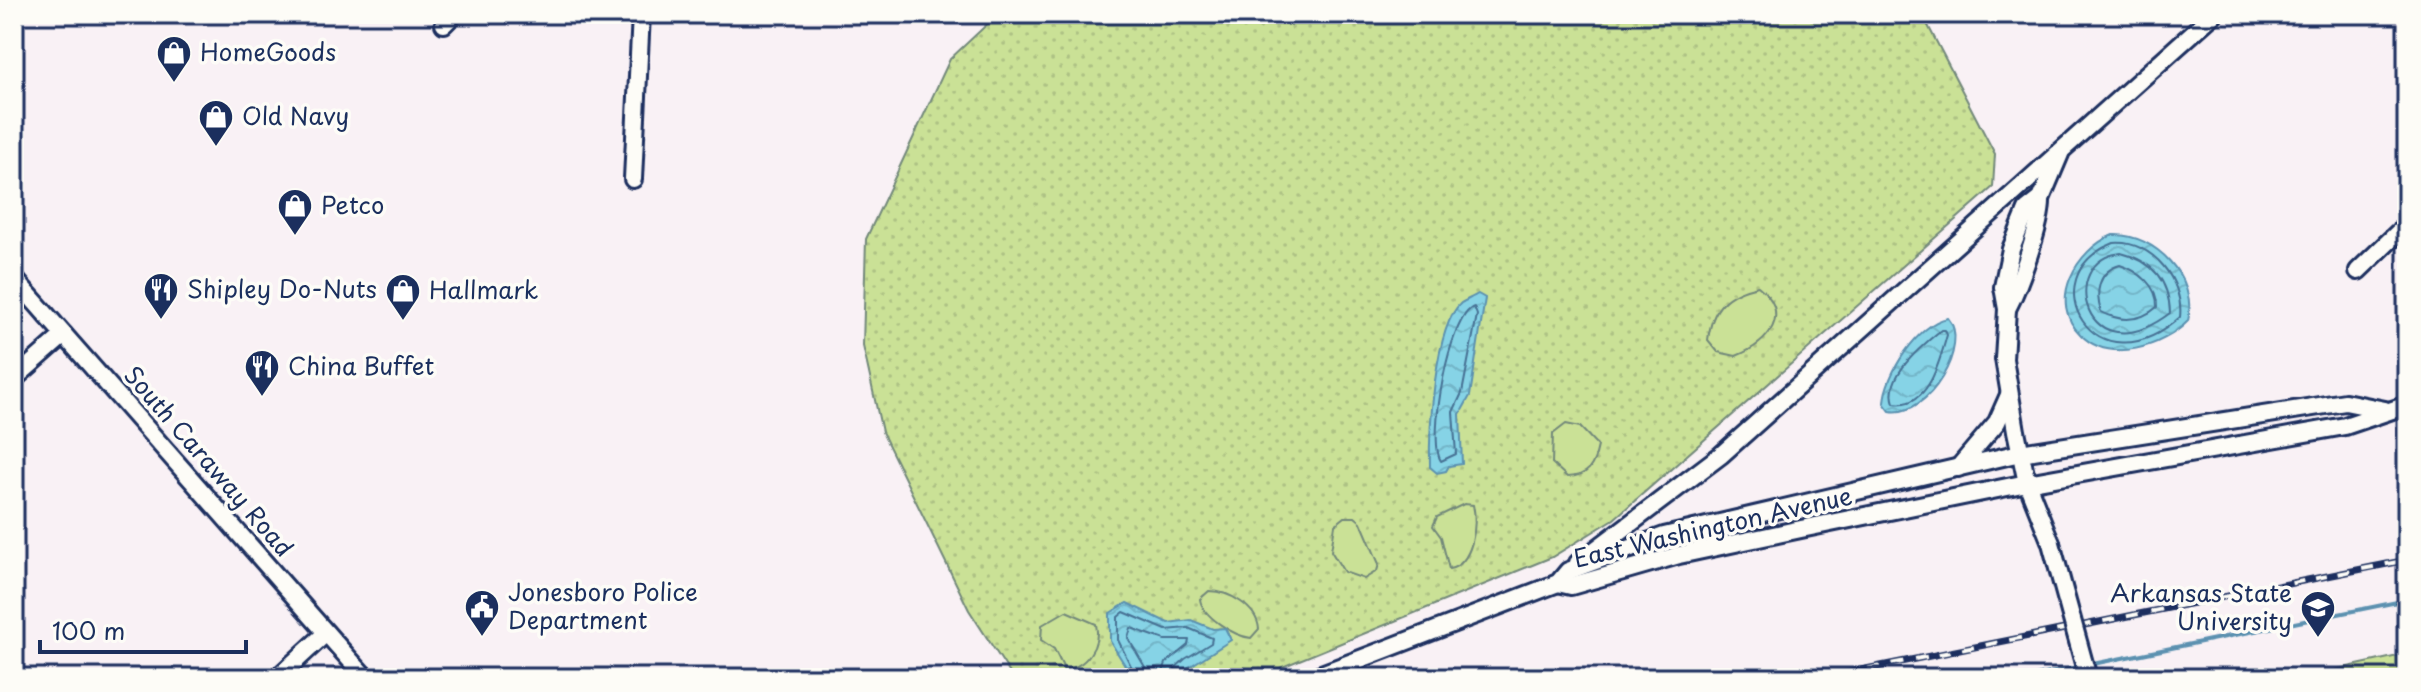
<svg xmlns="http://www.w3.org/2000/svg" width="2421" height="692" viewBox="0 0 2421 692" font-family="'Playpen Sans',sans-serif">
  <defs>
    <pattern id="grass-dots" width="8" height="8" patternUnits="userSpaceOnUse" patternTransform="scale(2)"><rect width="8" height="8" fill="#cae196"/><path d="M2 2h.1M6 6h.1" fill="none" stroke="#adc184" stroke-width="1.8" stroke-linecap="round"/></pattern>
    <pattern id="water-waves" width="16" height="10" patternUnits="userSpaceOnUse" patternTransform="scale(2)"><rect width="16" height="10" fill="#86d3e6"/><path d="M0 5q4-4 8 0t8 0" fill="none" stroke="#73b5c8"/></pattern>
  </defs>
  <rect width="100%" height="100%" fill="#f9f1f5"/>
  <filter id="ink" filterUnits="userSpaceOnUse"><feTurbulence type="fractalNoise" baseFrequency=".0125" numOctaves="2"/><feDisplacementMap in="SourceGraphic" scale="16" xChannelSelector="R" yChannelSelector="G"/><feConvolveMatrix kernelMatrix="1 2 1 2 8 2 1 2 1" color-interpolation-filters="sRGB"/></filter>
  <g filter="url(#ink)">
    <path fill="url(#grass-dots)" stroke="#72887a" stroke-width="2" d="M 998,14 L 1922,14 L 1995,154 L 1993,187 L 1614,519 L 1552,557 L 1255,678 L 1013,678 L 969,610 L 882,432 L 863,346 L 866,239 L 950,59 Z"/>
    <g fill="#cae196" stroke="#72887a" stroke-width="2">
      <path d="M 1758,286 C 1793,314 1769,343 1736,356 L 1718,352 L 1708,340 C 1712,307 1726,293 1758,286 Z"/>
      <path d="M 1566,424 L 1580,427 L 1598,446 C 1594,466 1589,476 1567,477 L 1552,463 L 1553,434 Z"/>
      <path d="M 1464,504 L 1473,505 C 1478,524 1473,565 1449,569 L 1441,537 L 1433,526 L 1437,517 Z"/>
      <path d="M 1345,517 L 1355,517 L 1361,522 L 1379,564 L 1377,571 L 1364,579 L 1344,572 L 1331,551 L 1335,525 Z"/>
      <path d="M 1209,591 C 1229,591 1257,607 1259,629 L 1251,638 C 1234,636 1202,616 1200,599 Z"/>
      <path d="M 1066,611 L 1096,624 C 1101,645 1086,668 1064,669 L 1054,649 L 1041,640 L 1042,625 Z"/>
      <path d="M 2407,654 L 2407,678 L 2298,678 Z"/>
    </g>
    <g fill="url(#water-waves)" stroke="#5b91b0" stroke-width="2">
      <path d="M 2113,235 C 2155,233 2198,279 2188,321 C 2163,347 2110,364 2081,335 C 2046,302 2077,249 2113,235 Z"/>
      <path d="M 1478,294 L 1485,298 L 1470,396 L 1460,414 L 1462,464 L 1449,466 L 1446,471 L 1437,473 L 1430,467 C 1429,432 1434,327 1461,303 C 1466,300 1473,297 1478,294 Z"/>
      <path d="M 1948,318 C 1971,344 1929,418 1890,411 L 1884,403 C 1885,375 1918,323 1948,318 Z"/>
      <path d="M 1127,603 L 1168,623 L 1191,620 L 1213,629 L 1225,628 L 1231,640 L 1172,678 L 1133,678 L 1110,641 L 1110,613 Z"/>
    </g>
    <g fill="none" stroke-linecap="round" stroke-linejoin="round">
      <g stroke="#467194" stroke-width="2">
        <path d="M 2114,243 C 2153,240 2184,282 2180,317 C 2095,394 2028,276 2114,243 Z"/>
        <path d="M 2121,253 C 2153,261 2169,281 2170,313 C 2084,378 2056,260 2121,253 Z"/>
        <path d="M 2120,265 C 2139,271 2158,286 2157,307 C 2140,322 2121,322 2101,312 C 2095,292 2098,271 2120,265 Z"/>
        <path d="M 1474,307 L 1477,315 L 1462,393 L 1453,412 L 1456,454 L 1441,461 C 1427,440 1449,315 1474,307 Z"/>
        <path d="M 1941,330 L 1945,330 L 1947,335 C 1940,359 1929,409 1894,403 C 1884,376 1923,345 1941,330 Z"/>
        <path d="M 1137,678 L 1118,640 L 1118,617 L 1124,612 L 1166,630 L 1188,628 L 1212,638 L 1211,643 L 1185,659 L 1173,670 L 1171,678"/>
        <path d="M 1147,678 L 1145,667 L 1128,638 L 1131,628 L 1165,640 L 1189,640 L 1188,645 L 1166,663 L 1161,678"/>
      </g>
      <g stroke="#5b91b0" stroke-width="4">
        <path d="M 2088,665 L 2407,600"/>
        <path d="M 2026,678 L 2079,667"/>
      </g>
      <defs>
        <g id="minor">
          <path d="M 444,24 L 454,14"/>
          <path d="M 633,179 L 641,14"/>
          <path d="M 2358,271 L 2407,224"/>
          <path d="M 14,278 L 366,678"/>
          <path d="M 2007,309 C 2019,286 2042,223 2041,199"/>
          <path d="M 14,379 L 64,335"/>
          <path d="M 1958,468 L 1997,422 L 2009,395"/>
          <path d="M 2051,543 L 2027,483 L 2016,431 L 2004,359 L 2007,309 L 2003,287 L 2011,249 L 2027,210 L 2041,199 L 2060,154"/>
          <path d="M 1578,563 L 1721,455 L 2214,14"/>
          <path d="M 1558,583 L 1571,586 L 1679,555 L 1801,529 L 2027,483 L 2345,426 L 2407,405"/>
          <path d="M 277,678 L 326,633"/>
          <path d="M 1311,678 L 1558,583 L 1568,571 L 1664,536 L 2020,453 L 2345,402 L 2385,410"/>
        </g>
      </defs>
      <use href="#minor" stroke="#1b2f5e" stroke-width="22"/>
      <use href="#minor" stroke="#fdfcf7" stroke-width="16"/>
      <defs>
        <path id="rail" d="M 1821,678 L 2407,560"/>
      </defs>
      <use href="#rail" stroke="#1b2f5e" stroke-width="7"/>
      <use href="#rail" stroke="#fdfcf7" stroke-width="4" stroke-dasharray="12" stroke-linecap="butt"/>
      <defs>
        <path id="minor-bridge" d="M 2051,543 L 2088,678"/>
      </defs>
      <use href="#minor-bridge" stroke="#1b2f5e" stroke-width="22" stroke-linecap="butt"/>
      <use href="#minor-bridge" stroke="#fdfcf7" stroke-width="16"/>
    </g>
  </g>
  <defs>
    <symbol id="shop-pin" viewBox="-11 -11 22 30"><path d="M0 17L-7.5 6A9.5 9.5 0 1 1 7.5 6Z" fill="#1b2f5e" stroke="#fdfcf7"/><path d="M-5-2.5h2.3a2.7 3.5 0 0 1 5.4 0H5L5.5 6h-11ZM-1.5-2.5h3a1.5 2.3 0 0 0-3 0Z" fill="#fff"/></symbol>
    <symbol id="restaurant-pin" viewBox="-11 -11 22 30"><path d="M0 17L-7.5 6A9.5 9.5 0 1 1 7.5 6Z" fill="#1b2f5e" stroke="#fdfcf7"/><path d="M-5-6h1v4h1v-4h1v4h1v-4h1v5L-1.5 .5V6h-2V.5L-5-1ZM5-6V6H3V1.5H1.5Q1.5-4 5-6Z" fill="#fff"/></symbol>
    <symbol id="civic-pin" viewBox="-11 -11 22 30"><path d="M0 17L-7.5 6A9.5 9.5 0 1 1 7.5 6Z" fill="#1b2f5e" stroke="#fdfcf7"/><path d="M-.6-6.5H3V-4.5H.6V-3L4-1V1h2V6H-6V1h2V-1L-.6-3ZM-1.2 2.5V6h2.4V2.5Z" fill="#fff"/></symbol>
    <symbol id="university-pin" viewBox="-11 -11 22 30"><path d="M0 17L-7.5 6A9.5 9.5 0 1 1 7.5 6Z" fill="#1b2f5e" stroke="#fdfcf7"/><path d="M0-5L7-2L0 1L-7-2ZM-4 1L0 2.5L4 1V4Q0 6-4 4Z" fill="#fff"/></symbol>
  </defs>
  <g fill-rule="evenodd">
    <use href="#shop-pin" x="154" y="33" width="40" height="54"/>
    <use href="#shop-pin" x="196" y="97" width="40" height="54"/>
    <use href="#shop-pin" x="275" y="186" width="40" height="54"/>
    <use href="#restaurant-pin" x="141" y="270" width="40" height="54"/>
    <use href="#shop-pin" x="383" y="271" width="40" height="54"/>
    <use href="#restaurant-pin" x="242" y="347" width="40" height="54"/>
    <use href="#civic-pin" x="462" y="587" width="40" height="54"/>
    <use href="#university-pin" x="2298" y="588" width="40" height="54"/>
  </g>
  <g text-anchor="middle" stroke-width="7" stroke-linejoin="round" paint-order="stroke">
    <g font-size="24" fill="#1b2f5e" stroke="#fdfcf7" text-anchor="start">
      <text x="200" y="61">HomeGoods</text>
      <text x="242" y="125">Old Navy</text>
      <text x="321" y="214">Petco</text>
      <text x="187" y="298">Shipley Do-Nuts</text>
      <text x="429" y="299">Hallmark</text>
      <text x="288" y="375">China Buffet</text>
      <text x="508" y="601">Jonesboro Police<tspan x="508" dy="28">Department</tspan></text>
      <text x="2292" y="602" text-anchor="end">Arkansas State<tspan x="2292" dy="28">University</tspan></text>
    </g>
    <g font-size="24" fill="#1b2f5e" stroke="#fdfcf7">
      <text transform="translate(208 462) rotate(49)" y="8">South Caraway Road</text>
      <text transform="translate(1713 528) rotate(-13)" y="8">East Washington Avenue</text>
    </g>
  </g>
  <rect width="2421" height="692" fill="none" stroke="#fdfcf7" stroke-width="48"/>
  <rect x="24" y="24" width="2373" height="644" fill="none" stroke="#1b2f5e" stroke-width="3" filter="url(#ink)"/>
  <path d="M40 640v12h206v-12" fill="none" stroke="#1b2f5e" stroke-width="4"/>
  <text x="52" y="640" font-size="24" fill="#1b2f5e" stroke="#fdfcf7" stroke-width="6" paint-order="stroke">100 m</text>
</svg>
